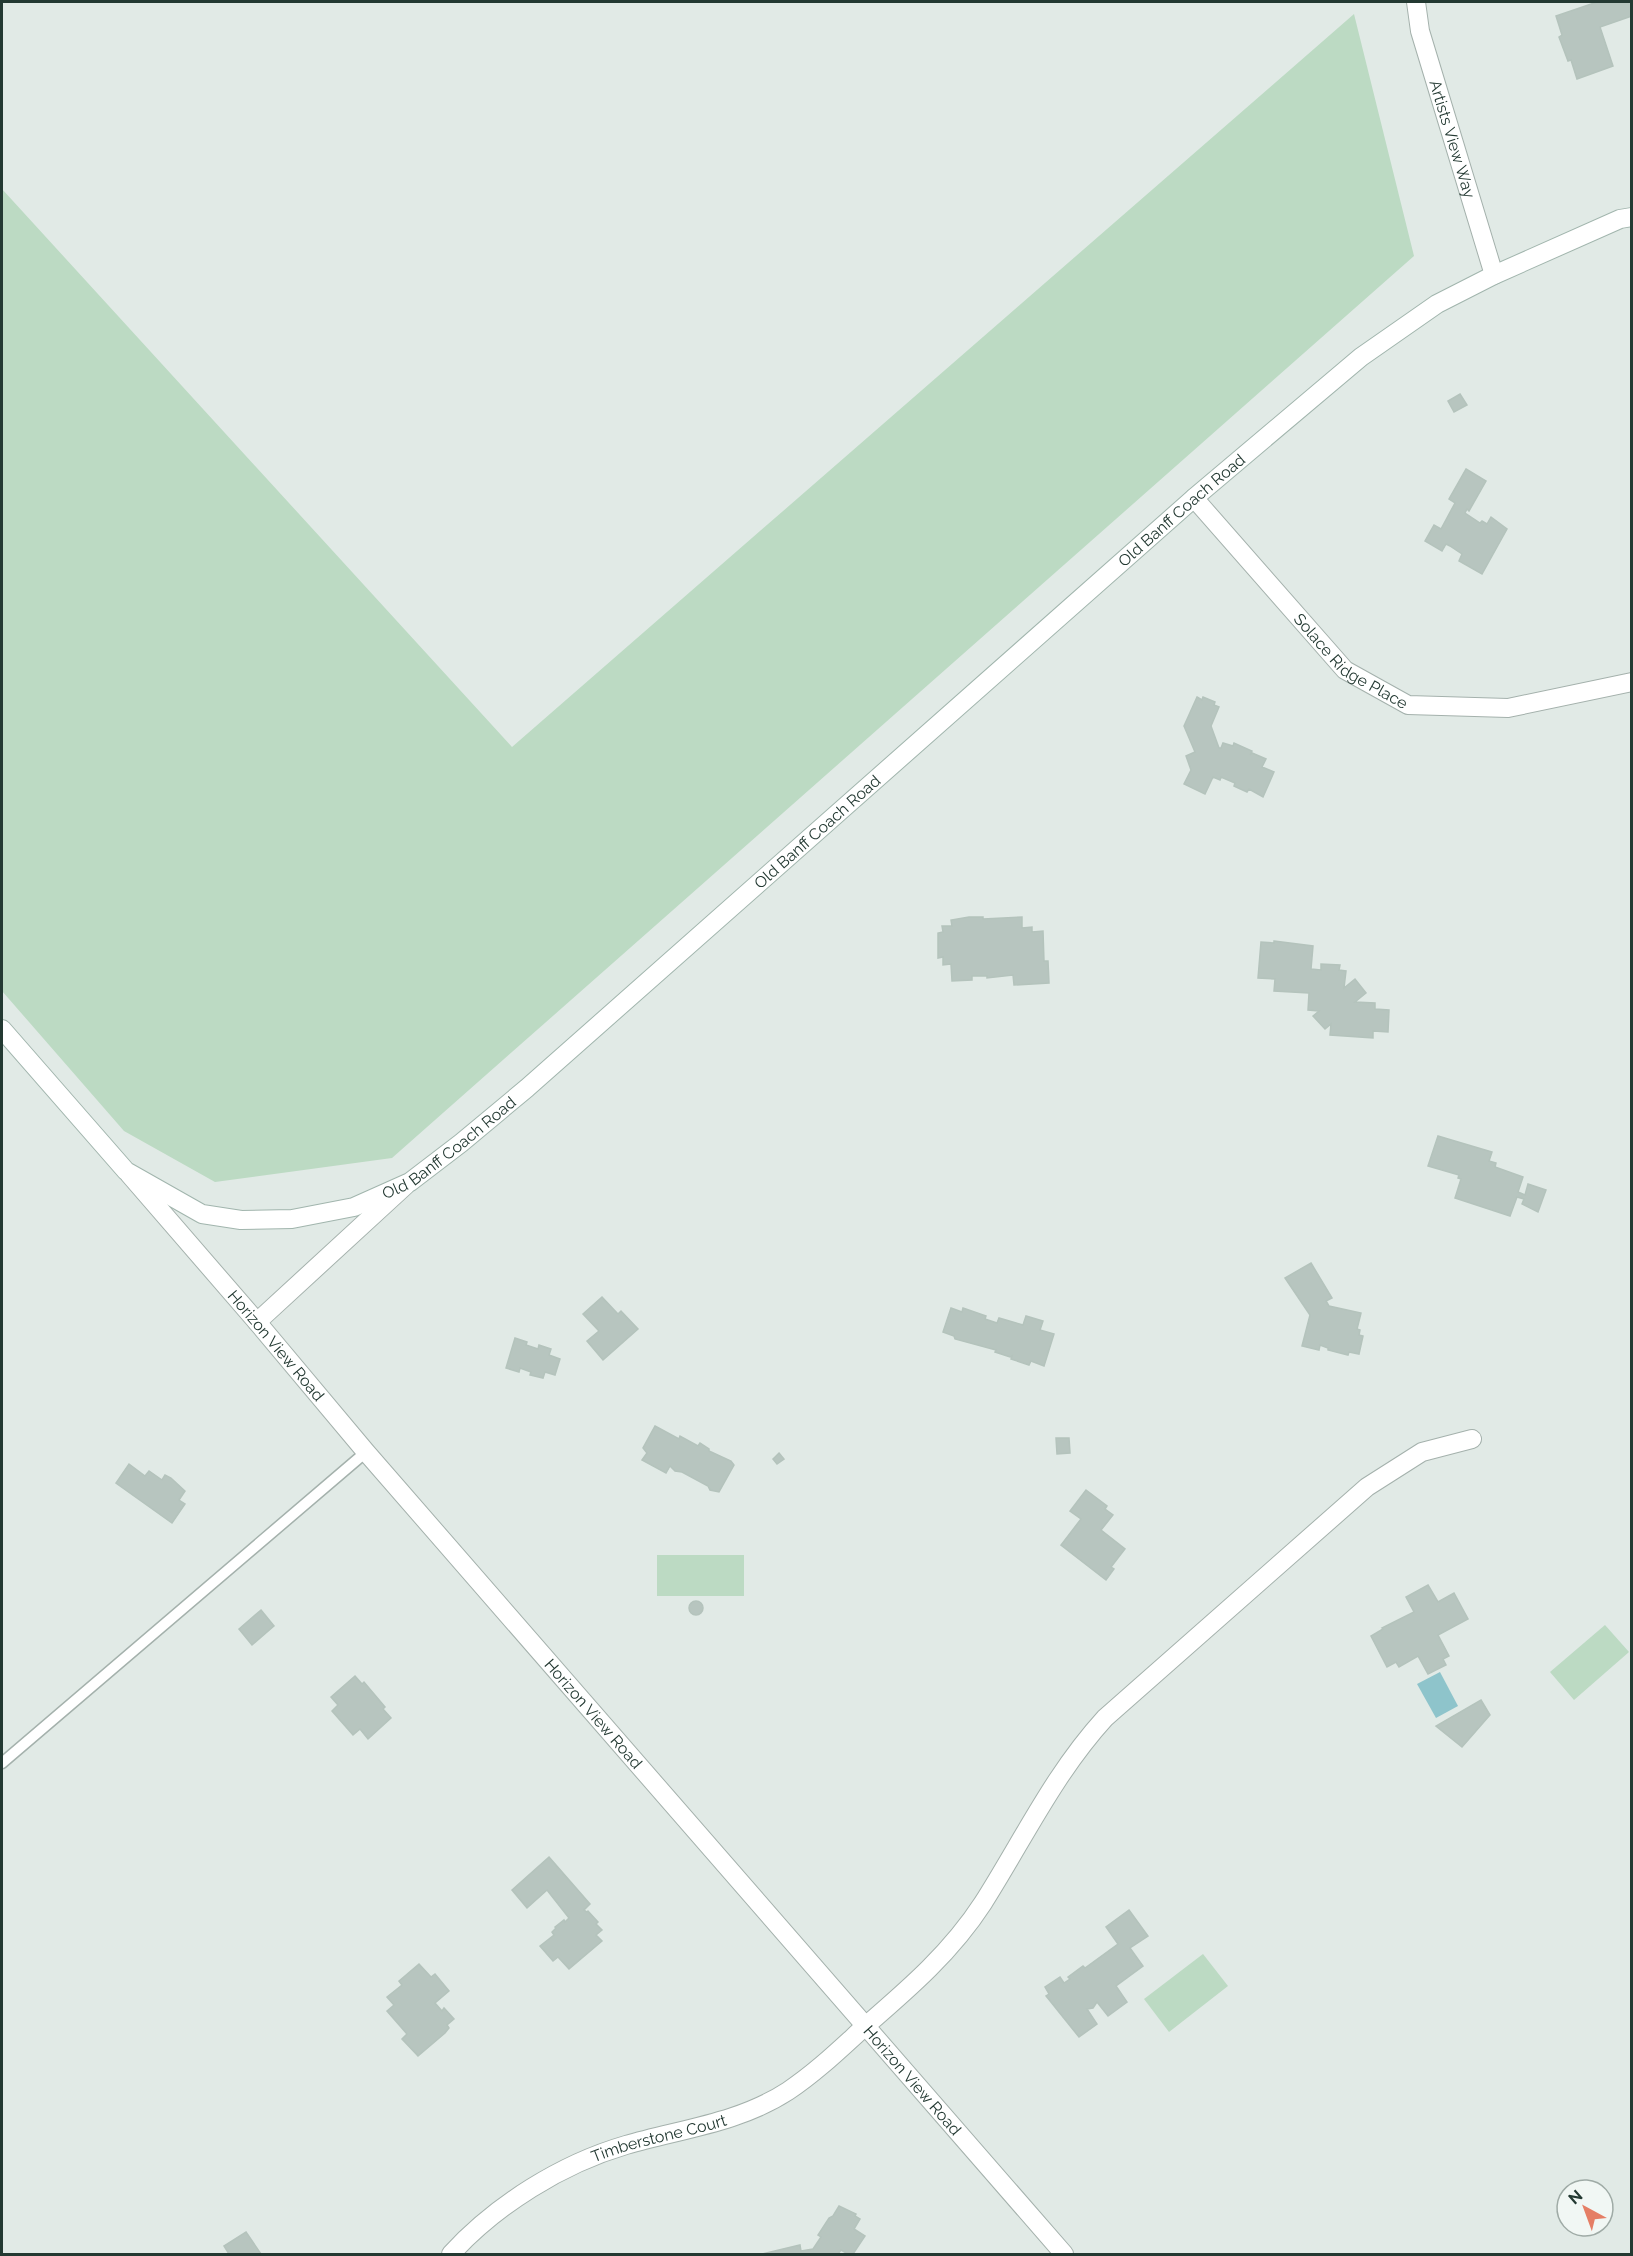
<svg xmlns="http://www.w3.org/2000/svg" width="1633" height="2256" viewBox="0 0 1633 2256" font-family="Raleway,sans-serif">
  <rect width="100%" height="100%" fill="#e1eae6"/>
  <g fill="#bcdac3">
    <path d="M 1354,14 L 1414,256 L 392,1158 L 215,1182 L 124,1131 L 2,991 L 2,189 L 512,747 Z"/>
    <rect x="657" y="1555" width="87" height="41"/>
    <path d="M 1605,1625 L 1629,1652 L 1574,1700 L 1550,1672 Z"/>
    <path d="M 1203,1954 L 1228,1986 L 1169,2032 L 1144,1999 Z"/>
  </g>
  <path fill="#8ec4cb" d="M 1440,1672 L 1458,1706 L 1436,1718 L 1417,1684 Z"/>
  <g fill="#b7c5bf" stroke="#b4c3bc" stroke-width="1.5">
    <path d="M 1597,2 L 1632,2 L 1632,16 L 1600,27 L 1613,66 L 1577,79 L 1571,60 L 1568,61 L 1559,37 L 1562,35 L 1556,16 Z"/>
    <path d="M 1460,394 L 1467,405 L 1454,412 L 1448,401 Z"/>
    <path d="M 1466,469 L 1486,481 L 1469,511 L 1467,509 L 1465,513 L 1480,523 L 1482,521 L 1487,524 L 1491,517 L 1507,529 L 1482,574 L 1459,561 L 1462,554 L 1450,546 L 1446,544 L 1442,551 L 1425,541 L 1434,525 L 1441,529 L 1455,503 L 1449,499 Z"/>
    <path d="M 1197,697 L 1202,700 L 1203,697 L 1215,702 L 1214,705 L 1219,707 L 1211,726 L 1219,748 L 1221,748 L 1223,743 L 1233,746 L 1234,743 L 1252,751 L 1250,755 L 1252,753 L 1266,759 L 1262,767 L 1274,772 L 1263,797 L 1249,789 L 1247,792 L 1234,786 L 1235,783 L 1221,777 L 1220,780 L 1213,777 L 1205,794 L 1184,784 L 1191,770 L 1186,756 L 1195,752 L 1184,726 Z"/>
    <path d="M 969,917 L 983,917 L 983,919 L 1022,917 L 1022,928 L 1032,927 L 1032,932 L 1043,931 L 1044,961 L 1048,961 L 1049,983 L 1014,985 L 1013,975 L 987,978 L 987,976 L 972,976 L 972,980 L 952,981 L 951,964 L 943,965 L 943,957 L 938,958 L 938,933 L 943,932 L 942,926 L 952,926 L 951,920 Z"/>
    <path d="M 1274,941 L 1313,946 L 1311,969 L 1321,970 L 1321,964 L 1340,965 L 1339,970 L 1346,971 L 1344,988 L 1355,979 L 1366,993 L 1355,1002 L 1375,1003 L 1375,1009 L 1389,1010 L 1388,1032 L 1373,1031 L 1373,1038 L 1330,1035 L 1331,1024 L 1325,1029 L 1313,1016 L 1319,1011 L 1308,1010 L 1309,993 L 1274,991 L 1275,979 L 1258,978 L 1261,942 L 1274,943 Z"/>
    <path d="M 1438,1136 L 1492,1152 L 1489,1161 L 1496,1163 L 1495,1167 L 1523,1177 L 1518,1192 L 1525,1195 L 1528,1184 L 1546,1190 L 1538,1212 L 1522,1204 L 1524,1199 L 1517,1197 L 1510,1216 L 1455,1198 L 1461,1179 L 1458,1178 L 1459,1175 L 1428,1166 Z"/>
    <path d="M 1311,1263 L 1332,1298 L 1326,1301 L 1329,1306 L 1361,1313 L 1357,1329 L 1360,1330 L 1359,1335 L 1363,1336 L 1359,1354 L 1349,1352 L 1348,1355 L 1328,1350 L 1328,1348 L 1320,1345 L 1319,1350 L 1302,1346 L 1310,1315 L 1285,1278 Z"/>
    <path d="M 602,1297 L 618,1314 L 621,1311 L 638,1329 L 603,1360 L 587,1341 L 599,1331 L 583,1314 Z"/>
    <path d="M 951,1308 L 962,1312 L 963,1308 L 986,1316 L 985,1319 L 997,1323 L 999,1318 L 1023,1325 L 1026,1316 L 1043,1321 L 1040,1330 L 1054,1334 L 1044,1366 L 1031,1361 L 1029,1365 L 1011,1359 L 1012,1356 L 1010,1357 L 995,1352 L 996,1350 L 955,1339 L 954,1336 L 943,1332 Z"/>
    <path d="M 515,1338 L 527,1342 L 526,1345 L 538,1349 L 539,1345 L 551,1349 L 549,1355 L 560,1359 L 555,1375 L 545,1372 L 543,1378 L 530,1375 L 531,1372 L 520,1368 L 519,1372 L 506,1368 Z"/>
    <path d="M 655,1426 L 679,1439 L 680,1436 L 698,1446 L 700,1443 L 709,1449 L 709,1451 L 731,1461 L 734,1465 L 719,1492 L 710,1490 L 708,1486 L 682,1472 L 675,1471 L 670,1466 L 666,1473 L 642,1460 L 647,1453 L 643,1448 Z"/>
    <path d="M 1056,1438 L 1069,1438 L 1070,1453 L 1057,1454 Z"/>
    <path d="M 779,1453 L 784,1459 L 777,1464 L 773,1459 Z"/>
    <path d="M 129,1464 L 145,1476 L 149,1471 L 162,1480 L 165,1475 L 171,1478 L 185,1491 L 179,1500 L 185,1504 L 172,1523 L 116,1483 Z"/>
    <path d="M 1086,1490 L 1107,1506 L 1105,1509 L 1113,1515 L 1101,1530 L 1125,1549 L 1111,1567 L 1114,1569 L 1106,1580 L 1061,1545 L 1081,1519 L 1070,1511 Z"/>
    <path d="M 1428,1585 L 1438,1602 L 1454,1593 L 1468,1619 L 1438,1635 L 1449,1656 L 1443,1659 L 1446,1665 L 1428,1674 L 1418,1656 L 1399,1667 L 1396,1662 L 1387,1667 L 1371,1636 L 1383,1629 L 1382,1628 L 1414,1612 L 1406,1597 Z"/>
    <circle cx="696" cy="1608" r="7"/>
    <path d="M 261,1610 L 274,1626 L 252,1645 L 239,1629 Z"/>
    <path d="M 355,1676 L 362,1684 L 364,1682 L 385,1707 L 383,1709 L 391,1718 L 368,1739 L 360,1729 L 353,1735 L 332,1711 L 338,1705 L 331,1697 Z"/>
    <path d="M 1481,1700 L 1490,1715 L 1462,1747 L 1436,1726 Z"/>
    <path d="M 549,1857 L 590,1904 L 584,1910 L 587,1912 L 588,1911 L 598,1922 L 596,1924 L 602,1930 L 596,1935 L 602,1941 L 569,1969 L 558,1957 L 553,1961 L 540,1946 L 554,1935 L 552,1932 L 556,1928 L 555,1927 L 564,1920 L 565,1922 L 569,1918 L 547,1890 L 527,1908 L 512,1890 Z"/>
    <path d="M 1129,1910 L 1148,1936 L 1130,1948 L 1143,1966 L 1116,1986 L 1127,2002 L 1108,2016 L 1097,2002 L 1093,2008 L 1087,2009 L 1097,2024 L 1079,2037 L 1046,1996 L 1049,1994 L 1045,1987 L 1060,1977 L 1064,1983 L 1070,1979 L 1068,1977 L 1083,1966 L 1085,1968 L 1118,1944 L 1106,1927 Z"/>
    <path d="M 419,1964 L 431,1977 L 435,1974 L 449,1991 L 435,2003 L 442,2011 L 444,2008 L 454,2019 L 447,2025 L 449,2028 L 445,2033 L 418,2056 L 402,2039 L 407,2034 L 387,2011 L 394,2005 L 387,1997 L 402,1985 L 399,1981 Z"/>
    <path d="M 839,2206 L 856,2214 L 855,2216 L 860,2219 L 854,2229 L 865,2236 L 853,2254 L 848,2254 L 841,2250 L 838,2254 L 762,2254 L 800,2245 L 801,2251 L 813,2249 L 821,2237 L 818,2235 L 829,2218 L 833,2216 Z"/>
    <path d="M 246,2232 L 261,2254 L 229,2254 L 224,2246 Z"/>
  </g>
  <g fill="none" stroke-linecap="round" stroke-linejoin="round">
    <defs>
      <path id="service" d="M 2,1763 L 366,1452"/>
      <g id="minor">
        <path id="s1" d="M 1416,2 L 1420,31 L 1494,275"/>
        <path id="s2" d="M 1194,498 L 1345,670 L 1408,705 L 1508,708 L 1632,682"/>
        <path id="s3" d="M 451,2254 C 496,2205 561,2164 626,2145 C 681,2129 739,2123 788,2091 C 815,2073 838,2051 861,2030 C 906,1991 950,1954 983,1903 C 1023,1840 1054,1774 1105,1718 L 1367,1487 L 1422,1452 L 1472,1439"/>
      </g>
      <g id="tertiary">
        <path id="s4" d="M 129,1174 L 257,1322 L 366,1452 L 1064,2254"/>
        <path d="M 257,1322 L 406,1185"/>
      </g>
      <g id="secondary">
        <path id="s5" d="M 2,1029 L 126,1171 L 202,1214 L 241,1220 L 292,1219 L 354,1207 L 410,1182 L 461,1143 L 527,1088 L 1194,498 L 1361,357 L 1437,304 L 1494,275 L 1620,219 L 1632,217"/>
      </g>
    </defs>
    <use href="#service" stroke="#a4b1ac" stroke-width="13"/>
    <use href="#minor" stroke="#a4b1ac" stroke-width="20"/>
    <use href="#tertiary" stroke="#a4b1ac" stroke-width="20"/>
    <use href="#secondary" stroke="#a1b5ad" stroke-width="20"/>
    <use href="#service" stroke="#fff" stroke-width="10"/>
    <use href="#minor" stroke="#fff" stroke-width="18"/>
    <use href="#tertiary" stroke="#fff" stroke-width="18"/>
    <use href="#secondary" stroke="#fff" stroke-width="18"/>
  </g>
  <g text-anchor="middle" stroke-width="6" stroke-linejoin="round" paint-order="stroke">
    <g font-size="16" fill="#233932" stroke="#f1f7f4">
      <text dy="6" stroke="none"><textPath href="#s1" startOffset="142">Artists View Way</textPath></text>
      <text dy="6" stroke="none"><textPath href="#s5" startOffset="1514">Old Banff Coach Road</textPath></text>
      <text dy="6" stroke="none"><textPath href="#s2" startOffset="228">Solace Ridge Place</textPath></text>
      <text dy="6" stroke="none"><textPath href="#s5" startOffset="1028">Old Banff Coach Road</textPath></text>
      <text dy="6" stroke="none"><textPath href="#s5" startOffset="542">Old Banff Coach Road</textPath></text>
      <text dy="6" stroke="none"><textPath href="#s4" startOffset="226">Horizon View Road</textPath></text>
      <text dy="6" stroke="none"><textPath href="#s4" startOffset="712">Horizon View Road</textPath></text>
      <text dy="6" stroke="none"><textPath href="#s4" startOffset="1198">Horizon View Road</textPath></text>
      <text dy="6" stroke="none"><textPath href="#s3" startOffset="242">Timberstone Court</textPath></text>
    </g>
  </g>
  <rect width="1633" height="2256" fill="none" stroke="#233932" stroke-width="6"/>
  <g transform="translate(1585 2208) rotate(319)"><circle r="28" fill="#f1f7f4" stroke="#9faba6" stroke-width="1.5"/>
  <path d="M0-4.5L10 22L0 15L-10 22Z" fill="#e57e65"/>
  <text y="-9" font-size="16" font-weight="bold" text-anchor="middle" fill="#233932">N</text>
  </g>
</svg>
